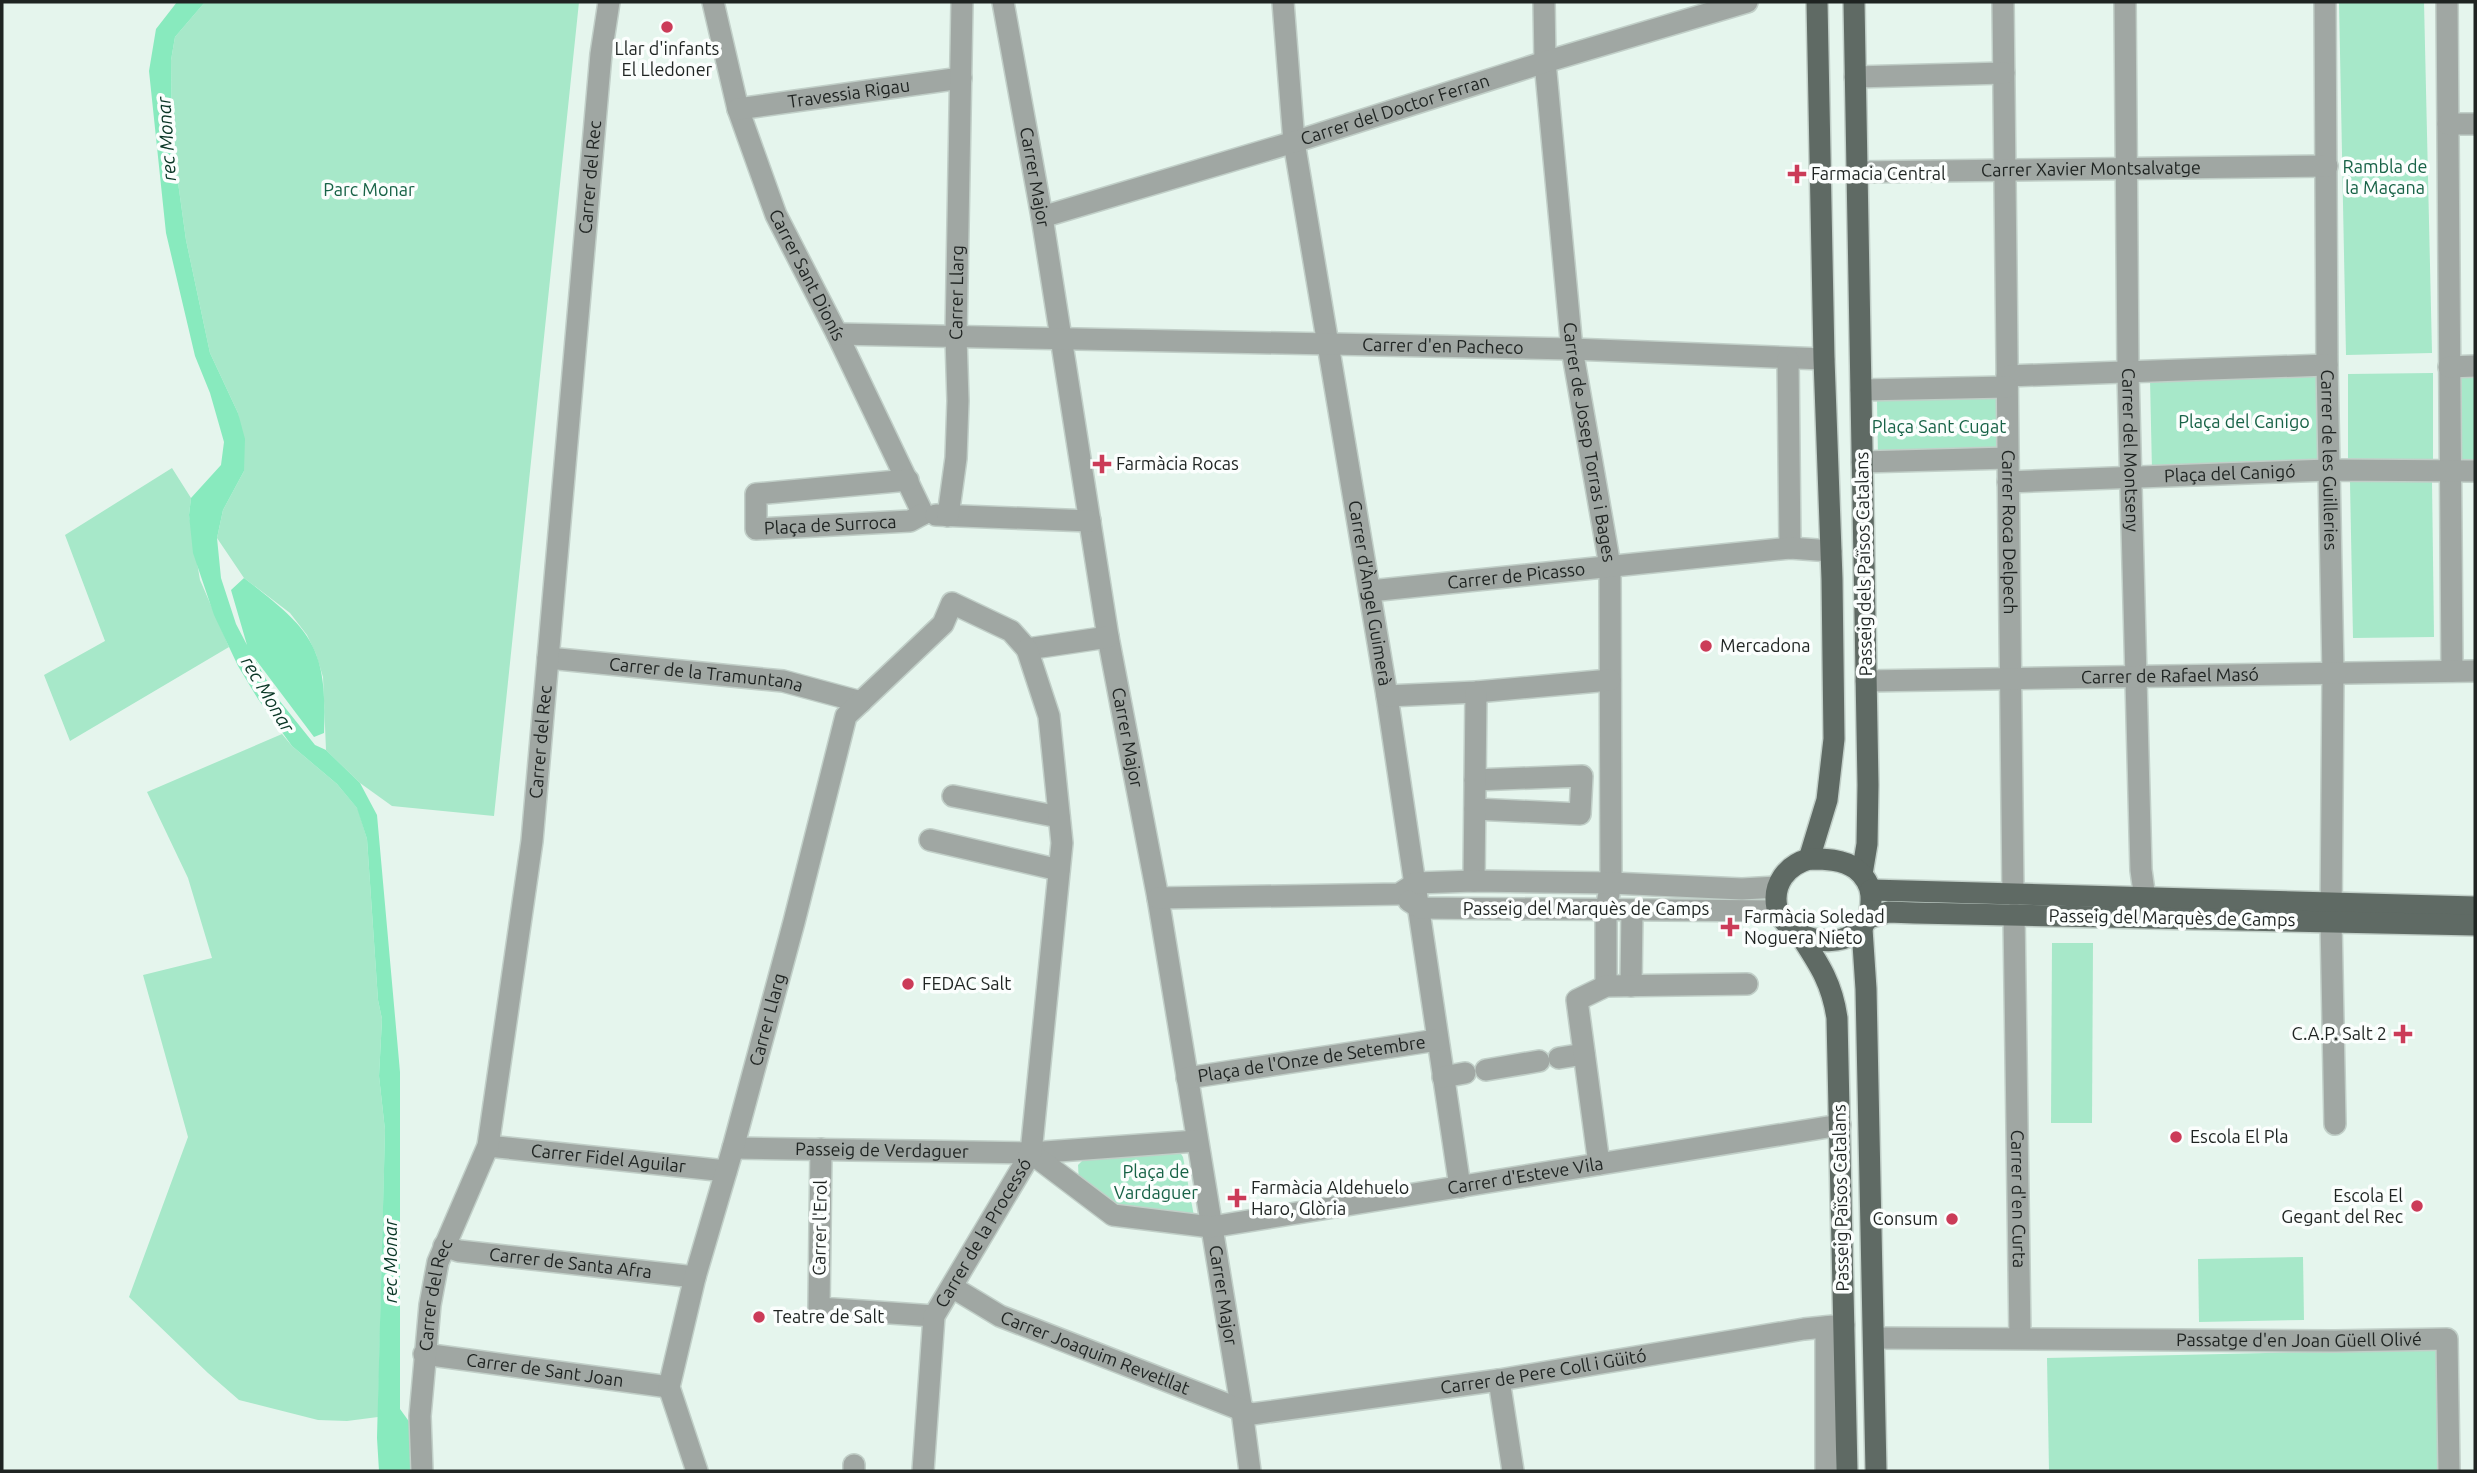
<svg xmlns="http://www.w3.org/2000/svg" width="2477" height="1473" viewBox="0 0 2477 1473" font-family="Ubuntu,sans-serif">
  <rect width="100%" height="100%" fill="#e5f5ed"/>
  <g fill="#a7e8c9">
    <path d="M 205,2 L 579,2 L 494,816 L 392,806 L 360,783 L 326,750 L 323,677 L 316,654 L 307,635 L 290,613 L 244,578 L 217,538 L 223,510 L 244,471 L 238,413 L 210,353 L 186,240 L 172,139 L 171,60 L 175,37 Z"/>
    <path d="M 2339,2 L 2424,2 L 2432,353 L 2346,355 Z"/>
    <path d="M 2433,373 L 2433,461 L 2348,462 L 2348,374 Z"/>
    <path d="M 2317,375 L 2320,463 L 2152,471 L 2150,379 Z"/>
    <rect x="2461" y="375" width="14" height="85"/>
    <path d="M 1999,398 L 2001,454 L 1878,456 L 1877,401 Z"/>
    <path d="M 172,468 L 191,498 L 189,515 L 200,580 L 229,647 L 70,741 L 44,675 L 105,641 L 65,535 Z"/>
    <path d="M 2432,481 L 2434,637 L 2353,638 L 2350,482 Z"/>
    <path d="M 282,734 L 292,746 L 337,784 L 358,809 L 367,839 L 378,1000 L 382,1019 L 379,1076 L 385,1130 L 378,1417 L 347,1421 L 318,1420 L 239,1400 L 208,1373 L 129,1297 L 188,1137 L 143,975 L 212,958 L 188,878 L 147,792 Z"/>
    <path d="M 2052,943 L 2093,943 L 2092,1123 L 2051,1123 Z"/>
    <path d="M 1179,1151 L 1183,1157 L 1194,1216 L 1117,1207 L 1079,1183 L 1078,1165 L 1086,1157 Z"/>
    <path d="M 2303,1257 L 2304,1320 L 2199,1322 L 2198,1259 Z"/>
    <path d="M 2442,1349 L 2443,1471 L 2049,1471 L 2047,1358 Z"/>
  </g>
  <path fill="#88eabe" d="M 177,2 L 205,2 L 175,37 L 171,60 L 172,139 L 186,240 L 210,353 L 238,413 L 245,439 L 244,471 L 223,510 L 217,538 L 221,578 L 236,624 L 247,645 L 231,590 L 244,578 C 310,629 328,645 324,733 L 314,737 L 253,656 L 275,695 L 315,745 L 326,750 L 360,783 L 377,815 L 400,1072 L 400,1409 L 413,1427 L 417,1471 L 379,1471 L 377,1438 L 385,1130 L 379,1076 L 382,1019 L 378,1000 L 367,839 L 357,808 L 337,784 L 292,746 L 258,699 L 238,666 L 214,615 L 193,553 L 189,515 L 191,498 L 221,465 L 224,442 L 210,393 L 195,356 L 166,233 L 149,71 L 156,29 Z"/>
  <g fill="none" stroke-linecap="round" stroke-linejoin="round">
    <defs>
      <g id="minor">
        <path id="s1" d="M 713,2 L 738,109 L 776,215 L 837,334 L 923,514"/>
        <path id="s2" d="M 1003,2 L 1042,217 L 1108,637 L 1158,898 L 1242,1411 L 1250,1471"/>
        <path id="s3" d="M 1283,2 L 1294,142 L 1387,696 L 1460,1187"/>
        <path id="s4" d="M 1544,2 L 1545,62 L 1572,349 L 1610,566 L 1611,883 L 1606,909 L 1606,986"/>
        <path id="s5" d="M 2003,2 L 2013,894"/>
        <path id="s6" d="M 2125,2 L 2128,372 L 2141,870 L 2145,899"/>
        <path id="s7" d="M 2325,2 L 2327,365 L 2333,673 L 2331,921 L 2335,1124"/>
        <path d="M 2447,2 L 2452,671"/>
        <path d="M 1855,77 L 2004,73"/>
        <path id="s8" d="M 738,109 L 961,78"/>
        <path d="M 2448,124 L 2475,124"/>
        <path id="s9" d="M 1857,172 L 2327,166"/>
        <path id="s10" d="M 1042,217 L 1294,142 L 1545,62 L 1747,2"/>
        <path id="s11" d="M 837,334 L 1572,349 L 1824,359"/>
        <path d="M 1788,359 L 1790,548"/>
        <path d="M 2449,367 L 2475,366"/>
        <path d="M 2007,376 L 2327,365"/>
        <path d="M 1861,390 L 2007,387"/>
        <path d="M 1862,462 L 2008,458"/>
        <path id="s12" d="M 908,480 L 756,494 L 756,529 L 910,521 L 923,514"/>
        <path id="s13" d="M 2008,482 L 2329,470 L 2475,471"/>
        <path d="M 936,515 L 1090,521"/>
        <path id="s14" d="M 948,516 L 956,458 L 958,401 L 956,337 L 962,2"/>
        <path id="s15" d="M 1370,591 L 1790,548 L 1831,551"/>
        <path id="s16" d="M 548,658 L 783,681 L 861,702"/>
        <path id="s17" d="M 1866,681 L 2475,671"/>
        <path d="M 1387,696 L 1476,692 L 1610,680"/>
        <path d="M 953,796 L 1059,817"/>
        <path d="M 1475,809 L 1580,814 L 1582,776 L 1475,780"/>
        <path d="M 930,840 L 1059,870"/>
        <path d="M 1474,881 L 1476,692"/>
        <path d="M 1158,898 L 1399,894 L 1416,883 L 1474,881 L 1611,883 L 1742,889 L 1777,887"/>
        <path d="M 1409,901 L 1420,908 L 1778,911"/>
        <path id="s18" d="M 2014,914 L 2020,1338"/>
        <path d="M 1631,986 L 1632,910"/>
        <path d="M 1559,1058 L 1584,1054"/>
        <path d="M 1486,1070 L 1539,1061"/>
        <path d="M 1443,1077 L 1465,1073"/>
        <path id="s19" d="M 1187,1078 L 1437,1040"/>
        <path id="s20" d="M 488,1146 L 726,1171"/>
        <path id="s21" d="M 733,1148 L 1031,1153 L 1196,1141"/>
        <path d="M 821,1149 L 819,1308 L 934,1316"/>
        <path id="s22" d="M 1031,1153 L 1113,1215 L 1211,1227 L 1840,1125"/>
        <path d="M 1599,1164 L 1577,1000 L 1606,986 L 1747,984"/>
        <path id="s23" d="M 444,1246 L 459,1251 L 695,1277"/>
        <path id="s24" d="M 952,1287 L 1000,1316 L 1252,1414 L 1499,1380 L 1804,1329 L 1844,1325"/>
        <path id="s25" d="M 1874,1338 L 2335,1341 L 2447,1339 L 2449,1471"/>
        <path id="s26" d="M 424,1354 L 669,1387"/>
        <path d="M 1499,1380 L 1513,1471"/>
        <path id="s27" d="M 422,1471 L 420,1416 L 430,1305 L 438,1262 L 488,1146 L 532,841 L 601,54 L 609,2"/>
        <path id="s28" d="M 697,1471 L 669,1387 L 695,1277 L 733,1148 L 794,922 L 846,716 L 943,624 L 952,603 L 1011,631 L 1027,649 L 1108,637"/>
        <path d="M 854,1471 L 854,1465"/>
        <path id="s29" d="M 923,1471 L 934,1316 L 1031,1153 L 1062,843 L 1049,716 L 1027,649"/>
        <path d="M 1826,1471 L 1826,1327"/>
      </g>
      <g id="major">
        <path d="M 1854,2 L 1868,785 L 1867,844 L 1862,874"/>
        <path d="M 1809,859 L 1827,800 L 1834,739 L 1832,579 L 1824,359 L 1817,2"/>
        <path d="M 1809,859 C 1824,859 1843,859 1856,869 C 1864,875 1871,886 1871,896 C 1873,934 1840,948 1807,937 C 1794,933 1781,921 1777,908 C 1772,884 1787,865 1809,859 Z"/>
        <path d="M 1871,890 L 2475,907"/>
        <path d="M 1869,918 L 1888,912 L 1915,913 L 2475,925"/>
        <path d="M 1862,929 L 1866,989 L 1876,1471"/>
        <path d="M 1800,935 C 1819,964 1832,983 1837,1018 L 1847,1471"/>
      </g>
    </defs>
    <use href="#minor" stroke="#c1cfc8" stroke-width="24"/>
    <use href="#major" stroke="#c1cfc8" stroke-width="24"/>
    <use href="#minor" stroke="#a0a7a3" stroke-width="21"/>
    <use href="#major" stroke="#5f6a64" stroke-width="21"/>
  </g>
  <g fill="#cb3b58" stroke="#fbfefd" stroke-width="2.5">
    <circle cx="667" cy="27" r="7"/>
    <path d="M1793.5 163.5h7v7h7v7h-7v7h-7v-7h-7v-7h7z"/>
    <path d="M1098.5 453.5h7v7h7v7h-7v7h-7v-7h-7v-7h7z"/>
    <circle cx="1706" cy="646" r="7"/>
    <path d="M1726.5 916.5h7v7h7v7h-7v7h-7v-7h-7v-7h7z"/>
    <circle cx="908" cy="984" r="7"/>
    <path d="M2399.5 1023.5h7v7h7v7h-7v7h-7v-7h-7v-7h7z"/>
    <circle cx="2176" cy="1137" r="7"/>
    <path d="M1233.5 1187.5h7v7h7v7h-7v7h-7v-7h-7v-7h7z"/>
    <circle cx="2417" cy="1206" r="7"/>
    <circle cx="1952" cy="1219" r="7"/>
    <circle cx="759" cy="1317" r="7"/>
  </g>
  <g text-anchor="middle" stroke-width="7" stroke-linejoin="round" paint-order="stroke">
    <g font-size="18" fill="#1f2422" stroke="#fbfefd" text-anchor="start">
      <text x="667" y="55" text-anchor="middle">Llar d'infants<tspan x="667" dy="21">El Lledoner</tspan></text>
      <text x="1811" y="180">Farmacia Central</text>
      <text x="1116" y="470">Farmàcia Rocas</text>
      <text x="1720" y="652">Mercadona</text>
      <text x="1744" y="923">Farmàcia Soledad<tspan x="1744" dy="21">Noguera Nieto</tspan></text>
      <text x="922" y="990">FEDAC Salt</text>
      <text x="2387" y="1040" text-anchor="end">C.A.P. Salt 2</text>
      <text x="2190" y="1143">Escola El Pla</text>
      <text x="1251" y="1194">Farmàcia Aldehuelo<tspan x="1251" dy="21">Haro, Glòria</tspan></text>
      <text x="2403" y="1202" text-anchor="end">Escola El<tspan x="2403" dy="21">Gegant del Rec</tspan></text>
      <text x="1938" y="1225" text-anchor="end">Consum</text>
      <text x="773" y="1323">Teatre de Salt</text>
    </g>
    <g font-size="18" fill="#1f2422" stroke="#fbfefd">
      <text dy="6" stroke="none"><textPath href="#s8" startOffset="112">Travessia Rigau</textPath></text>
      <text dy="6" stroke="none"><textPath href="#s10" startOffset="369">Carrer del Doctor Ferran</textPath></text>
      <text dy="6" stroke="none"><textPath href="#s9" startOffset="234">Carrer Xavier Montsalvatge</textPath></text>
      <text dy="6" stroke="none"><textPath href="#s2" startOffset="178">Carrer Major</textPath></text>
      <text dy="6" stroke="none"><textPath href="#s27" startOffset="1311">Carrer del Rec</textPath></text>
      <text dy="6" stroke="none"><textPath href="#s1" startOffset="290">Carrer Sant Dionís</textPath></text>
      <text dy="6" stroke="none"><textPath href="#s14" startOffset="224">Carrer Llarg</textPath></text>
      <text dy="6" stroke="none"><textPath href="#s11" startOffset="606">Carrer d'en Pacheco</textPath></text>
      <text dy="6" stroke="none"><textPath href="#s4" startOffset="443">Carrer de Josep Torras i Bages</textPath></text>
      <text dy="6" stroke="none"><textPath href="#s6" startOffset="448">Carrer del Montseny</textPath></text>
      <text dy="6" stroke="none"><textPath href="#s7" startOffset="458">Carrer de les Guilleries</textPath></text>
      <text dy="6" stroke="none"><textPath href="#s13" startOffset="222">Plaça del Canigó</textPath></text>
      <text dy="6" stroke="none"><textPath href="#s12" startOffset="262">Plaça de Surroca</textPath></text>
      <text dy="6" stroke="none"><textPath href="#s5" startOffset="530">Carrer Roca Delpech</textPath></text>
      <text transform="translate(1864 564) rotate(-91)" y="6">Passeig dels Països Catalans</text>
      <text dy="6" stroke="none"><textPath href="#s15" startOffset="147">Carrer de Picasso</textPath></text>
      <text dy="6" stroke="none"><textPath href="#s3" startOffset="598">Carrer d'Àngel Guimerà</textPath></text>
      <text dy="6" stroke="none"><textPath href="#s16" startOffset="159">Carrer de la Tramuntana</textPath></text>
      <text dy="6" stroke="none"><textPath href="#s17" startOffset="304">Carrer de Rafael Masó</textPath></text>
      <text dy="6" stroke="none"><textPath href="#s2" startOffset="746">Carrer Major</textPath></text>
      <text dy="6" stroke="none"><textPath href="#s27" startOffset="744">Carrer del Rec</textPath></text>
      <text x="1586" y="915">Passeig del Marquès de Camps</text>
      <text transform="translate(2172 918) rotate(1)" y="6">Passeig del Marquès de Camps</text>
      <text dy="6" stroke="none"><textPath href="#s28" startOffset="469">Carrer Llarg</textPath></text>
      <text dy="6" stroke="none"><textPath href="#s19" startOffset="126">Plaça de l'Onze de Setembre</textPath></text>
      <text dy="6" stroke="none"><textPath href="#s21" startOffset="149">Passeig de Verdaguer</textPath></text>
      <text dy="6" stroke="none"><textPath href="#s20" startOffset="121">Carrer Fidel Aguilar</textPath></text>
      <text dy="6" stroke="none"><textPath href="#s22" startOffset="520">Carrer d'Esteve Vila</textPath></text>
      <text transform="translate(1841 1198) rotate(-91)" y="6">Passeig Països Catalans</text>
      <text dy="6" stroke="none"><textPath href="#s18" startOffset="285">Carrer d'en Curta</textPath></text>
      <text transform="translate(820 1228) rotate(-89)" y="6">Carrer l'Erol</text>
      <text dy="6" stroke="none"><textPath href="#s29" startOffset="252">Carrer de la Processó</textPath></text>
      <text dy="6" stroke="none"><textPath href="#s23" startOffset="128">Carrer de Santa Afra</textPath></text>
      <text dy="6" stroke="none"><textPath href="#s2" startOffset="1312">Carrer Major</textPath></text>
      <text dy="6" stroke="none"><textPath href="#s27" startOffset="177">Carrer del Rec</textPath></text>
      <text dy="6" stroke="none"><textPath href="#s25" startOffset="425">Passatge d'en Joan Güell Olivé</textPath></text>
      <text dy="6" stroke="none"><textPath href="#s24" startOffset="158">Carrer Joaquim Revetllat</textPath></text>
      <text dy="6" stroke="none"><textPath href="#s26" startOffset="122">Carrer de Sant Joan</textPath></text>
      <text dy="6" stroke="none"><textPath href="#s24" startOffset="621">Carrer de Pere Coll i Güitó</textPath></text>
    </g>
    <g font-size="18" fill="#186347" stroke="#fbfefd">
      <text x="2385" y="173">Rambla de<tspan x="2385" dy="21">la Maçana</tspan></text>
      <text x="369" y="196">Parc Monar</text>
      <text x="2244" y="428">Plaça del Canigo</text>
      <text x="1939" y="433">Plaça Sant Cugat</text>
      <text x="1156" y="1178">Plaça de<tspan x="1156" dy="21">Vardaguer</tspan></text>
    </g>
    <g font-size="19" font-style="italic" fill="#093625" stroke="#fbfefd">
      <text transform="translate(166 139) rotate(-94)" y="7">rec Monar</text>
      <text transform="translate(268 694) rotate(59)" y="7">rec Monar</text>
      <text transform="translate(390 1261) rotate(-90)" y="7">rec Monar</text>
    </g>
  </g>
  <rect width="2477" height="1473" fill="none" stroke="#1f2422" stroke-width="7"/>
</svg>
